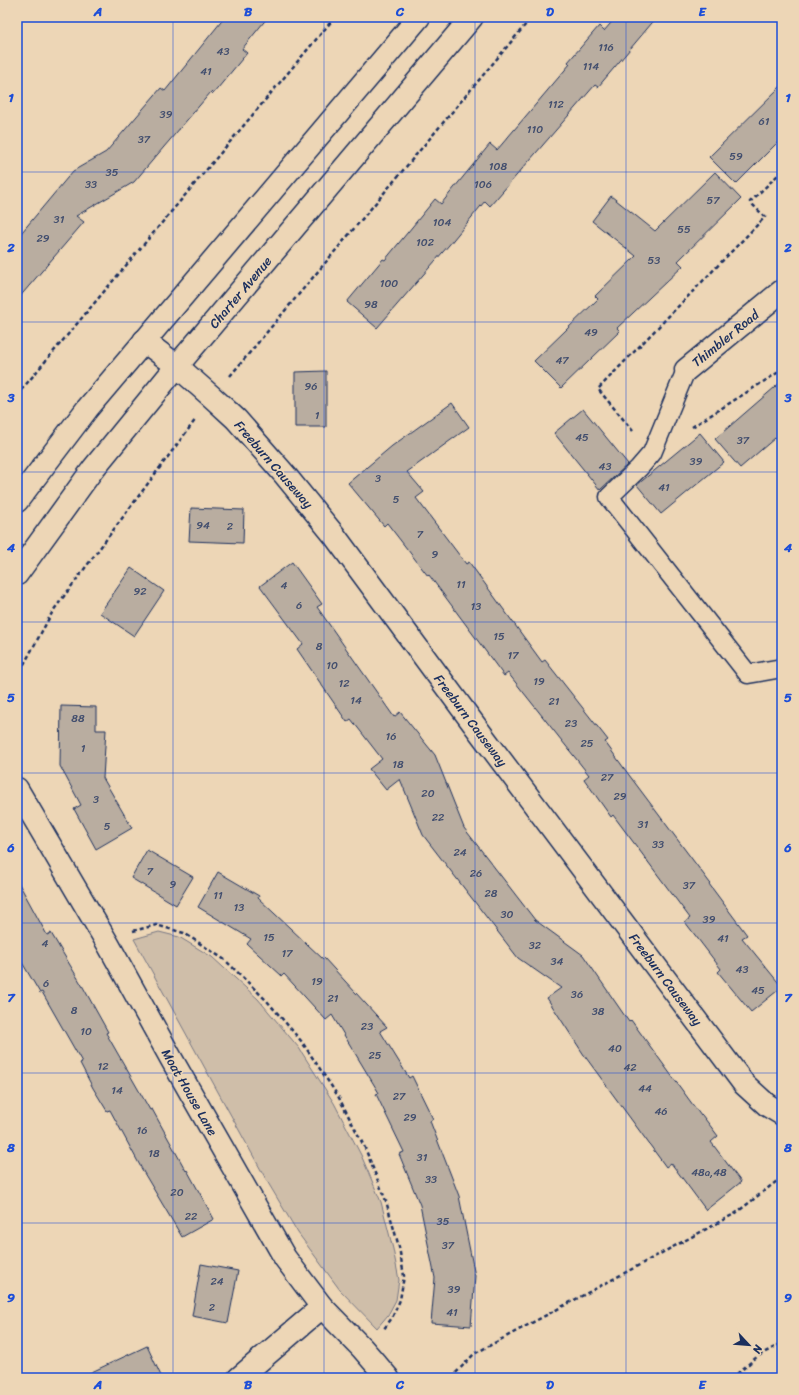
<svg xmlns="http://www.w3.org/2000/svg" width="799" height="1395" viewBox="0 0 799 1395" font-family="Sriracha,sans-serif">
  <rect width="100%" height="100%" fill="#edd6b6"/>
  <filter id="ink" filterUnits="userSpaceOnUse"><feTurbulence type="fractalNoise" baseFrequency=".025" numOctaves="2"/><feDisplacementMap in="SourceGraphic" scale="8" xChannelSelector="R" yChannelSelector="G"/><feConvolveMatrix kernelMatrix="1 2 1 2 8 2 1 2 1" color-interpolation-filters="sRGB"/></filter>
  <g filter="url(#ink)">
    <path fill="#cfbea9" stroke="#757684" d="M 159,932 L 179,937 L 212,957 L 258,999 L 299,1048 L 334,1103 L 361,1155 L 381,1202 L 393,1249 L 399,1280 L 396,1300 L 388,1315 L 377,1328 L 340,1290 L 298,1233 L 267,1181 L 134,939 Z"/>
    <g fill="#b9ada0" stroke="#1b2f5e">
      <path d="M 225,17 L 268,17 L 242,49 L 247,53 L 213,94 L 211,92 L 134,182 L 76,216 L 84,222 L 17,300 L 17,238 L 73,171 L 106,152 L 161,88 L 165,91 Z"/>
      <path d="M 616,17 L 657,17 L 598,87 L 595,85 L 490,206 L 485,201 L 449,245 L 377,328 L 347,302 L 383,259 L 385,260 L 435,199 L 441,204 L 490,144 L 497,150 L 570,64 L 568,62 L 599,26 L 604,31 Z"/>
      <path d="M 782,85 L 782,138 L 736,184 L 709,157 Z"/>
      <path d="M 715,172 L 741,199 L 678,261 L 683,266 L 617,328 L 620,331 L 561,388 L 534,361 L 598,299 L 595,296 L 636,256 L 592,221 L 611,196 L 655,231 Z"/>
      <path d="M 326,371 L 326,427 L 295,427 L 295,372 Z"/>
      <path d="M 782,381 L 782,432 L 740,468 L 715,439 Z"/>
      <path d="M 452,403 L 469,427 L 407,472 L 424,492 L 416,498 L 466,564 L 469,562 L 542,662 L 545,660 L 608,740 L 605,742 L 629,775 L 710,883 L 709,884 L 747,935 L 742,938 L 782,987 L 751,1012 L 718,972 L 721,969 L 685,922 L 690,918 L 613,815 L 611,817 L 584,779 L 589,775 L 508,673 L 504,676 L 429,575 L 428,576 L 387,523 L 384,526 L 348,483 L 392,446 Z"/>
      <path d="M 583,409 L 628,464 L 600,490 L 554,433 Z"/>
      <path d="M 700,433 L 724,462 L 661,514 L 637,485 Z"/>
      <path d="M 191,508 L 244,510 L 243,543 L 189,541 Z"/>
      <path d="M 292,562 L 322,604 L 317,607 L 394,717 L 400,712 L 435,755 L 464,828 L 535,920 L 583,955 L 629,1022 L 631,1020 L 701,1116 L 702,1115 L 718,1136 L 711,1142 L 741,1182 L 706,1210 L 671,1163 L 666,1167 L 584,1055 L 547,998 L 561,988 L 518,958 L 423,835 L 400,779 L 386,790 L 369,769 L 382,759 L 351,719 L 347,722 L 297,649 L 303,644 L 260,586 Z"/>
      <path d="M 131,568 L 164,591 L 134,636 L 100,613 Z"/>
      <path d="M 61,706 L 96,707 L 96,730 L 106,730 L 103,778 L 132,828 L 96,849 L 74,809 L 81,805 L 60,766 Z"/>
      <path d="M 147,850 L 193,877 L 176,905 L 131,878 Z"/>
      <path d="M 218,872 L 259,896 L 258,898 L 323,959 L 324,958 L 387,1027 L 380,1031 L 409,1078 L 412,1076 L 433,1119 L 430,1121 L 459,1196 L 475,1276 L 471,1326 L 431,1323 L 435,1278 L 420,1205 L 399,1154 L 404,1152 L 376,1094 L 379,1093 L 332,1015 L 326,1020 L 284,974 L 282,976 L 247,944 L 251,939 L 198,907 Z"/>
      <path d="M 17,880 L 47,935 L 51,933 L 83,987 L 108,1032 L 106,1033 L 150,1110 L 152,1109 L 186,1171 L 187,1170 L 214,1219 L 182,1237 L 144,1173 L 110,1110 L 107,1111 L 93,1088 L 80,1063 L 82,1062 L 42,992 L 40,993 L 17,954 Z"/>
      <path d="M 201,1264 L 238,1271 L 228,1323 L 192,1316 Z"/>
      <path d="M 147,1346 L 162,1378 L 79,1378 Z"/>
    </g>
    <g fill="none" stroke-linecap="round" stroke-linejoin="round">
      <defs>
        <path id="service" d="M 686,370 L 652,453 L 639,468 L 609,497 L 748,674 L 782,668"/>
        <g id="minor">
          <path d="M 144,341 L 177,366 L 212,397 L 236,419 L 285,475 L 334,535 L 476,727 L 744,1084 L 767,1105 L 782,1114"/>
          <path d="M 686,370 L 782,291"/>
          <path d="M 17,789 L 108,944 L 172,1060 L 285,1258 L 322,1307 L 362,1348 L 388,1378"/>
          <path d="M 239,1378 L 322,1307"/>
        </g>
        <g id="tertiary">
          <path d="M 17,501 L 87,409 L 419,17"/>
          <path d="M 17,574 L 93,469 L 177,366 L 472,17"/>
        </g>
      </defs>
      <use href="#service" stroke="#1b2f5e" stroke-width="21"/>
      <use href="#minor" stroke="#1b2f5e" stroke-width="25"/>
      <use href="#tertiary" stroke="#1b2f5e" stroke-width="25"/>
      <g stroke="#1b2f5e" stroke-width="2.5" stroke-dasharray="4 3" stroke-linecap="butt">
        <path d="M 230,376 L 532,17"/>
        <path d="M 17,395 L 335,17"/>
        <path d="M 692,427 L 782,370"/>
        <path d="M 633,431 L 598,389 L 765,217 L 750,202 L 782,171"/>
        <path d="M 17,677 L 53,611 L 196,419"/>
        <path d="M 133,931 L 156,925 L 184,933 L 225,960 L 267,1001 L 302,1042 L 338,1096 L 365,1148 L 386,1201 L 399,1247 L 404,1276 L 400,1300 L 392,1318 L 383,1330"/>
        <path d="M 451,1378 L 474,1354 L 736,1213 L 782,1177"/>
        <path d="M 732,1378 L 758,1356 L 782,1343"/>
      </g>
      <use href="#service" stroke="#edd6b6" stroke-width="18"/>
      <use href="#minor" stroke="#edd6b6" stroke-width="22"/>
      <use href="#tertiary" stroke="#edd6b6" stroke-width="22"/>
    </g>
  </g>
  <path fill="none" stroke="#1d4ed8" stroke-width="1" stroke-opacity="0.55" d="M 173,17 L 173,1378M 324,17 L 324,1378M 475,17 L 475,1378M 626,17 L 626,1378M 17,172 L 782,172M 17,322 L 782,322M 17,472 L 782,472M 17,622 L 782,622M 17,773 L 782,773M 17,923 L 782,923M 17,1073 L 782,1073M 17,1223 L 782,1223"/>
  <g text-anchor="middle" stroke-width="3" stroke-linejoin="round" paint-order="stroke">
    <g font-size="11" fill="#424e6e">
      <text x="606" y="51">116</text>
      <text x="223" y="55">43</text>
      <text x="591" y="70">114</text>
      <text x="206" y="75">41</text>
      <text x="556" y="108">112</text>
      <text x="166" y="118">39</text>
      <text x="764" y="125">61</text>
      <text x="535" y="133">110</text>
      <text x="144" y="143">37</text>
      <text x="736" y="160">59</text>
      <text x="498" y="170">108</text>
      <text x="112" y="176">35</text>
      <text x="91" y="188">33</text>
      <text x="483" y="188">106</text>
      <text x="713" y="204">57</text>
      <text x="59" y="223">31</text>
      <text x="442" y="226">104</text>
      <text x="684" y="233">55</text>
      <text x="43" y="242">29</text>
      <text x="425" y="246">102</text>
      <text x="654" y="264">53</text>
      <text x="389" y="287">100</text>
      <text x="371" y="308">98</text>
      <text x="591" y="336">49</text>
      <text x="562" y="364">47</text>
      <text x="311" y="390">96</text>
      <text x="317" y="419">1</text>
      <text x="582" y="441">45</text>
      <text x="743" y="444">37</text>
      <text x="696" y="465">39</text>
      <text x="605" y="470">43</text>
      <text x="378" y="482">3</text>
      <text x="664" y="491">41</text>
      <text x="396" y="503">5</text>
      <text x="203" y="529">94</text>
      <text x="230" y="530">2</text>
      <text x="420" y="538">7</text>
      <text x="435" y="558">9</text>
      <text x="461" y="588">11</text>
      <text x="284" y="589">4</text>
      <text x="140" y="595">92</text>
      <text x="299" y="609">6</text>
      <text x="476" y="610">13</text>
      <text x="499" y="640">15</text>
      <text x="319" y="650">8</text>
      <text x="513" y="659">17</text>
      <text x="332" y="669">10</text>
      <text x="539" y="685">19</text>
      <text x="344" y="687">12</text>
      <text x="356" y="704">14</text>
      <text x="554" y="705">21</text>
      <text x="78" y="722">88</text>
      <text x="571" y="727">23</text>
      <text x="391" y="740">16</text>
      <text x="587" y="747">25</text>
      <text x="83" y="752">1</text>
      <text x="398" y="768">18</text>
      <text x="607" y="781">27</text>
      <text x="428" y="797">20</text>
      <text x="620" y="800">29</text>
      <text x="96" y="803">3</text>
      <text x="438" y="821">22</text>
      <text x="643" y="828">31</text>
      <text x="107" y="830">5</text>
      <text x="658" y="848">33</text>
      <text x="460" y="856">24</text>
      <text x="150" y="875">7</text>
      <text x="476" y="877">26</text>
      <text x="173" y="888">9</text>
      <text x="689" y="889">37</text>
      <text x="491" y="897">28</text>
      <text x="218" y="899">11</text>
      <text x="239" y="911">13</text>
      <text x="507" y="918">30</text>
      <text x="709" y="923">39</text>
      <text x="269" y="941">15</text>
      <text x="723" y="942">41</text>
      <text x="45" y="947">4</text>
      <text x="535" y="949">32</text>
      <text x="287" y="957">17</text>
      <text x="557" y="965">34</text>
      <text x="742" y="973">43</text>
      <text x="317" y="985">19</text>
      <text x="46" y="987">6</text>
      <text x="758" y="994">45</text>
      <text x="577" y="998">36</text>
      <text x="333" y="1002">21</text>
      <text x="74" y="1014">8</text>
      <text x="598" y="1015">38</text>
      <text x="367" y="1030">23</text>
      <text x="86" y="1035">10</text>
      <text x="615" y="1052">40</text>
      <text x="375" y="1059">25</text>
      <text x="103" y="1070">12</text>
      <text x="630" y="1071">42</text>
      <text x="645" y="1092">44</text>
      <text x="117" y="1094">14</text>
      <text x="399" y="1100">27</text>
      <text x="661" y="1115">46</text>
      <text x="410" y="1121">29</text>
      <text x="142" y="1134">16</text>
      <text x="154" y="1157">18</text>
      <text x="422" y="1161">31</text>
      <text x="709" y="1176">48a,48</text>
      <text x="431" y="1183">33</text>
      <text x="177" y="1196">20</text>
      <text x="191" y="1220">22</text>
      <text x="443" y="1225">35</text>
      <text x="448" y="1249">37</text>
      <text x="217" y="1285">24</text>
      <text x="454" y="1293">39</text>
      <text x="212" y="1311">2</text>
      <text x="452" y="1316">41</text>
    </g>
    <g font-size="13" fill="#1b2f5e" stroke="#edd6b6">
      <text transform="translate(240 292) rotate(-50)" y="5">Charter Avenue</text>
      <text transform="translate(725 338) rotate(-39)" y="5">Thimbler Road</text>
      <text transform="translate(274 464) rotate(49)" y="5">Freeburn Causeway</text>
      <text transform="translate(471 720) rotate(53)" y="5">Freeburn Causeway</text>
      <text transform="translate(666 979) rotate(53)" y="5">Freeburn Causeway</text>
      <text transform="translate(190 1092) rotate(60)" y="5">Moat House Lane</text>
    </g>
  </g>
  <rect width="799" height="1395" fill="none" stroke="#edd6b6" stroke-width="44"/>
  <g transform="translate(749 1345) rotate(116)" stroke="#edd6b6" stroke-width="3" paint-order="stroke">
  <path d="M0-3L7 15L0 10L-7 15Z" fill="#1b2f5e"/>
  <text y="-6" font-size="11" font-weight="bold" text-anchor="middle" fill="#1b2f5e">N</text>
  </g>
  <rect x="22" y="22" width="755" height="1351" fill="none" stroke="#1d4ed8" stroke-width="1.5"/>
  <g font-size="13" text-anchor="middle" font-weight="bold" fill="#1d4ed8">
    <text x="98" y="16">A</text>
    <text x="248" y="16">B</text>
    <text x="400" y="16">C</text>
    <text x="550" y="16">D</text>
    <text x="702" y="16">E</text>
    <text x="11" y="102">1</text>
    <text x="788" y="102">1</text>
    <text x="11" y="252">2</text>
    <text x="788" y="252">2</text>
    <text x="11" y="402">3</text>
    <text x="788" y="402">3</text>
    <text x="11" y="552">4</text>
    <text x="788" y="552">4</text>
    <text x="11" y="702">5</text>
    <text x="788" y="702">5</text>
    <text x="11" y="852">6</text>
    <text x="788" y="852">6</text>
    <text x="11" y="1002">7</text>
    <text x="788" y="1002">7</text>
    <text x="11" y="1152">8</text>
    <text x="788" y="1152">8</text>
    <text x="11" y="1302">9</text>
    <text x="788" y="1302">9</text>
    <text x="98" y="1389">A</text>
    <text x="248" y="1389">B</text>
    <text x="400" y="1389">C</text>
    <text x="550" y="1389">D</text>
    <text x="702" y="1389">E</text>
  </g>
</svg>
